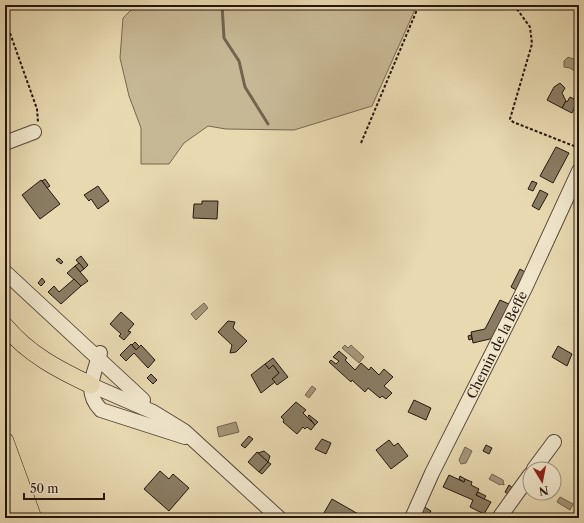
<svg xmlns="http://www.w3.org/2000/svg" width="584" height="523" viewBox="0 0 584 523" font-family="'Libre Caslon Text',serif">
  <rect width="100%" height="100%" fill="#e8d9b1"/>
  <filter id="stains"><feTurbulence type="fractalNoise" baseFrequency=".005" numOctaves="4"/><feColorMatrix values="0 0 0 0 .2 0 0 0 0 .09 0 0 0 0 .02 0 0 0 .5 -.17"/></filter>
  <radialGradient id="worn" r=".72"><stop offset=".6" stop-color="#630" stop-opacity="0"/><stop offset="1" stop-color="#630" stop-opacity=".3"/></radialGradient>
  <path fill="#c7b895" stroke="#766852" d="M 136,5 L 417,5 L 372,106 L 294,130 L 226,129 L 208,126 L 184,143 L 169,164 L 141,164 L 141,128 L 129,96 L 120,58 L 123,18 Z"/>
  <g fill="#a6977a" stroke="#72644f">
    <path d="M 568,57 L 579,61 L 579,74 L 570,68 L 564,67 L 564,61 Z"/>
    <path d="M 204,303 L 208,308 L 196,320 L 191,314 Z"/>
    <path d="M 345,345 L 348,348 L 351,345 L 364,357 L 359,363 L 342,348 Z"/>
    <path d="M 312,386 L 316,389 L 309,398 L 305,395 Z"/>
    <path d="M 236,422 L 239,432 L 219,437 L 217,427 Z"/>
    <path d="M 465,447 L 472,451 L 466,463 L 461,464 L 459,460 Z"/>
    <path d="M 492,474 L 503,480 L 504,485 L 501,484 L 500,485 L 489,479 Z"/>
    <path d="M 560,497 L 573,504 L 570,510 L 557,502 Z"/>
  </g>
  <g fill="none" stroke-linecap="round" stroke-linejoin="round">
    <path stroke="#72644f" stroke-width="3" d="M 222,5 L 224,38 L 239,61 L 245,87 L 268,124"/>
  </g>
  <g fill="#8a7c63" stroke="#25170f">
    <path d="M 560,83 L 565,88 L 562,93 L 566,101 L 562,108 L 547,100 L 554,87 Z"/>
    <path d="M 570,97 L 578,101 L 572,113 L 562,108 L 566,101 L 567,102 Z"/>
    <path d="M 556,147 L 569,153 L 553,183 L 540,176 Z"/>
    <path d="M 45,179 L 50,186 L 47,188 L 42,181 Z"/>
    <path d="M 41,180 L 60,204 L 40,219 L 22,195 Z"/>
    <path d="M 532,181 L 537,183 L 533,191 L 528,189 Z"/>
    <path d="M 98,186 L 109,201 L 98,209 L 91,199 L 89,201 L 84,195 Z"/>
    <path d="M 540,190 L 548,194 L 539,210 L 532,206 Z"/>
    <path d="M 202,201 L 218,201 L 217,219 L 193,218 L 194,204 L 202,204 Z"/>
    <path d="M 81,256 L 88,265 L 84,269 L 76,260 Z"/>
    <path d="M 59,258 L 63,262 L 61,264 L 56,260 Z"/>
    <path d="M 79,263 L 84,269 L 80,272 L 75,266 Z"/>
    <path d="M 75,266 L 88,281 L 81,286 L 67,273 Z"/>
    <path d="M 520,269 L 525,272 L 516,290 L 511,287 Z"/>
    <path d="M 42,278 L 45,282 L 41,286 L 38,283 Z"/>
    <path d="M 74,279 L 81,286 L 61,304 L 48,292 L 54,286 L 59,292 Z"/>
    <path d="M 500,300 L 511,305 L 494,338 L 473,343 L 471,332 L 485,329 Z"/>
    <path d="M 121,312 L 134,324 L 128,331 L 131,332 L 124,340 L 119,336 L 121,334 L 110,324 Z"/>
    <path d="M 228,321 L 235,322 L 233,328 L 247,341 L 236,352 L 230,353 L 232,345 L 218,332 Z"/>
    <path d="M 471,335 L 472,339 L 469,340 L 468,336 Z"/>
    <path d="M 135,342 L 140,347 L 136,350 L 132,345 Z"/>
    <path d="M 131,344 L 136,350 L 141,345 L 155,360 L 148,368 L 134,353 L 126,361 L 120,355 Z"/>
    <path d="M 558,346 L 572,354 L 567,366 L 552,357 Z"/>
    <path d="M 339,351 L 347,358 L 345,360 L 355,370 L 361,363 L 369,370 L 371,367 L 379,375 L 384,369 L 393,377 L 384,386 L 392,393 L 386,399 L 382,396 L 380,398 L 368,388 L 365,392 L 352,380 L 351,382 L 329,362 L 331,360 L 336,364 L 339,361 L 333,357 Z"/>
    <path d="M 273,358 L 288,377 L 277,385 L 272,379 L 279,373 L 273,365 L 269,369 L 265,364 Z"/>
    <path d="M 265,364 L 269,369 L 273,365 L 279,373 L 272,379 L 275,382 L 261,393 L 251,375 Z"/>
    <path d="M 151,374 L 157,380 L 153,384 L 147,378 Z"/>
    <path d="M 414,400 L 431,408 L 426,420 L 408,412 Z"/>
    <path d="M 296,402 L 306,410 L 303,413 L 315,425 L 311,430 L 307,427 L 305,429 L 303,427 L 297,434 L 283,422 L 284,420 L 281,417 Z"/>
    <path d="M 309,415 L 318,422 L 315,425 L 308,416 Z"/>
    <path d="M 249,436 L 253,439 L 245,448 L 241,445 Z"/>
    <path d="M 322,439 L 331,443 L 326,454 L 315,449 Z"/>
    <path d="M 579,439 L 579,450 L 574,442 Z"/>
    <path d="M 389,440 L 394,446 L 398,443 L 408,456 L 391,469 L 376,450 Z"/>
    <path d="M 486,445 L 492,448 L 489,454 L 483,451 Z"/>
    <path d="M 264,451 L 270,456 L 268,462 L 258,453 Z"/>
    <path d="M 257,452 L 268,462 L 259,472 L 248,462 Z"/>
    <path d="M 268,462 L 271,464 L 262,474 L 259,472 Z"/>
    <path d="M 160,471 L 169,479 L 173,474 L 189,488 L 169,511 L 144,489 Z"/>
    <path d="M 449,475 L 464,482 L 465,479 L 472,482 L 471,485 L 479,489 L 476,495 L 491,502 L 484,514 L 470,507 L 473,500 L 443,487 Z"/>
    <path d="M 460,476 L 465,479 L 464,482 L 459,479 Z"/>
    <path d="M 509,485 L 514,489 L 510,495 L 505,492 Z"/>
    <path d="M 478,492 L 486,496 L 484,499 L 476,495 Z"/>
    <path d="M 332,499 L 360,515 L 357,518 L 321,518 Z"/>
    <path d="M 423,506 L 431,511 L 427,518 L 417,518 Z"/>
  </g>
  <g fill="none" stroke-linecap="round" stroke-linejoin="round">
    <defs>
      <g id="minor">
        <path d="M 5,143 L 34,132"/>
        <path d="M 5,272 L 143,400"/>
        <path d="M 100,353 C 94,375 83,392 101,410 L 185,437"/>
        <path d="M 91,385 L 153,412 L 184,431 L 279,518"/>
        <path d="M 534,469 L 554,442"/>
        <path id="s1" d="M 412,518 L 432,473 L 525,288 L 579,171"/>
        <path d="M 499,518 L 530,475"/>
      </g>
      <g id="major">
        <path d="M 5,326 C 28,354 59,370 91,385"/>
        <path d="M 5,441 L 33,518"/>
        <path d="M 6,479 L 19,518"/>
      </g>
    </defs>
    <use href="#minor" stroke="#564838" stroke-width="16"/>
    <use href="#major" stroke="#25170f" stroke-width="18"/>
    <g stroke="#25170f" stroke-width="2" stroke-dasharray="3 2" stroke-linecap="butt">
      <path d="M 514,5 L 530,27 L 532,44 L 510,119 L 513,122 L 579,148"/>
      <path d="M 5,19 L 37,109 L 38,122"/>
      <path d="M 361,143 L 419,5"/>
    </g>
    <use href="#minor" stroke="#f0e6cc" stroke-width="14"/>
    <use href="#major" stroke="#e8d9b1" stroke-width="17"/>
  </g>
  <g text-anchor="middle" stroke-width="3" stroke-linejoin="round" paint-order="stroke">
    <g font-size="13" fill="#25170f" stroke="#f0e6cc">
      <text dy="5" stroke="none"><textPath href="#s1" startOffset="193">Chemin de la Beffe</textPath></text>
    </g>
  </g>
  <rect width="584" height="523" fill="none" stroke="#e8d9b1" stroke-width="20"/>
  <rect x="6" y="6" width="572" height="511" fill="none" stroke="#25170f" stroke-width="2"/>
  <rect x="10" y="10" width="564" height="503" fill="none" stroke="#25170f"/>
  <g transform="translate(542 481) rotate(170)"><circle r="19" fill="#f0e6cc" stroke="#9f9380"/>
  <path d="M0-3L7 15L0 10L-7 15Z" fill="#8f2418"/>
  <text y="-6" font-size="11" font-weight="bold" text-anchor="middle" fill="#25170f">N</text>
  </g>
  <path d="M24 493v6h80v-6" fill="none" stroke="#25170f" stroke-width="2"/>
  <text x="30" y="493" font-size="12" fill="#25170f" stroke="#f0e6cc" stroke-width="3" paint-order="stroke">50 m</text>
  <rect width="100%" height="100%" filter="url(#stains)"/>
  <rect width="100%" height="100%" fill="url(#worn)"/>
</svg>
